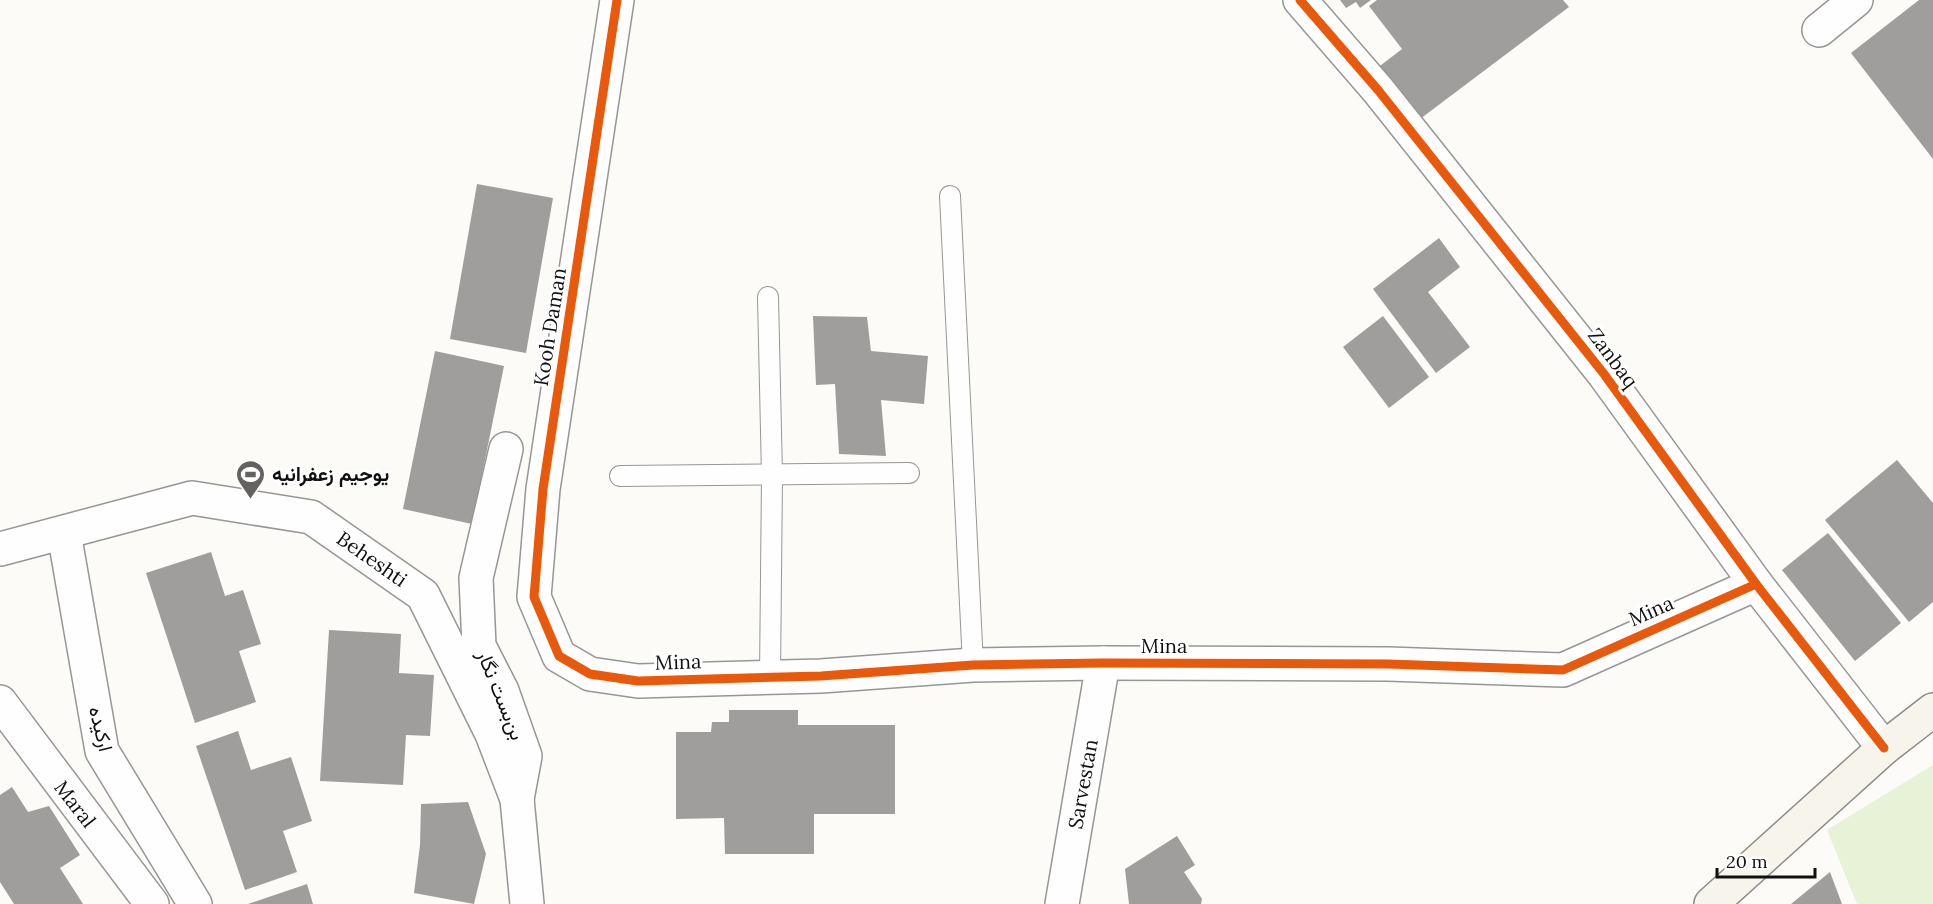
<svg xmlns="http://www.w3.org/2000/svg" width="1933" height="904" viewBox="0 0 1933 904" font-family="Lora,Vazirmatn,serif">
  <rect width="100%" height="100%" fill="#fcfbf7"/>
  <path fill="#e7f2d7" d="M 1933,765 L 1933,904 L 1857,904 L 1827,830 Z"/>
  <g fill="#a09e9c">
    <path d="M 1340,0 L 1371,0 L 1360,8 L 1356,2 L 1346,8 Z"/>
    <path d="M 1377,0 L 1563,0 L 1569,7 L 1416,122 L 1376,69 L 1402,49 L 1369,6 Z"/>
    <path d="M 1919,0 L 1933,0 L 1933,159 L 1851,53 Z"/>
    <path d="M 477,184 L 553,198 L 526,353 L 450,339 Z"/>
    <path d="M 1439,238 L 1460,267 L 1428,292 L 1470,347 L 1436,373 L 1373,289 Z"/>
    <path d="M 813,316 L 867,317 L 871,351 L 928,356 L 924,404 L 881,400 L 886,456 L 839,454 L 835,384 L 816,385 Z"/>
    <path d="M 1383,316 L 1429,377 L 1389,408 L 1343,347 Z"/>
    <path d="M 435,351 L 504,366 L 472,524 L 403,509 Z"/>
    <path d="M 1897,460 L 1933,503 L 1933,602 L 1909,622 L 1825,520 Z"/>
    <path d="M 1828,533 L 1901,623 L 1855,661 L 1782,570 Z"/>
    <path d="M 211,552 L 225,596 L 243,590 L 261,644 L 239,651 L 256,702 L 195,723 L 146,573 Z"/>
    <path d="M 329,630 L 401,634 L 399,673 L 434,675 L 430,736 L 406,735 L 403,785 L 320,781 Z"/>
    <path d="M 729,710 L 798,710 L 798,725 L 895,725 L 895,814 L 814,814 L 814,854 L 725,854 L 724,818 L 676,819 L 676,732 L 711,732 L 712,722 L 729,722 Z"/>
    <path d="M 238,731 L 251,770 L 291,757 L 312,821 L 283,831 L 297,872 L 245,890 L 196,746 Z"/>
    <path d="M 12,787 L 28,812 L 49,806 L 80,855 L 60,868 L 83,904 L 14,904 L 0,882 L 0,795 Z"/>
    <path d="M 468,802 L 486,854 L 474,904 L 414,893 L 420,845 L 421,804 Z"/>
    <path d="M 1177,836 L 1195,865 L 1184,872 L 1202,899 L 1201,904 L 1129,904 L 1125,869 Z"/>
    <path d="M 1830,872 L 1842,904 L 1791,904 Z"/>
    <path d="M 307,884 L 313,904 L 248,904 Z"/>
  </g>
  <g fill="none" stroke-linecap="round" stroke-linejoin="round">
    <defs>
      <g id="service">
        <path d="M 950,196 L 973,665"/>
        <path d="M 768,297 L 772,476 L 770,677"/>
        <path d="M 620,476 L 909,473"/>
      </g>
      <g id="minor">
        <path d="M 617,0 L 543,489 L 534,597 L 559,656 L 590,674 L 638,681 L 821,676 L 973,665 L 1103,663 L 1388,664 L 1563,670 L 1756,584"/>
        <path d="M 1300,0 L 1378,90 L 1604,374 L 1756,584 L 1884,748"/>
        <path d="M 1819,30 L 1856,0"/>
        <path d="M 506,449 L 476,578 L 479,646 L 502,691 L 525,756 L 517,799"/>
        <path d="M 64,533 L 102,751 L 195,904"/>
        <path d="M 0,549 L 192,498 L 311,517 L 423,595 L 492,734 L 517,799 L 527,904"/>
        <path d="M 0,702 L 152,904"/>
        <path d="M 1062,904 L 1103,663"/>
      </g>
      <path id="secondary" d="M 1711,904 L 1884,748 L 1933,710"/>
    </defs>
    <use href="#service" stroke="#969694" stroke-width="22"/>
    <use href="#minor" stroke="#969694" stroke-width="36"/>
    <use href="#secondary" stroke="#8d8c8b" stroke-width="36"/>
    <use href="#service" stroke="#fffefe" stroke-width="20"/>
    <use href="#minor" stroke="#fffefe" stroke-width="33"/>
    <use href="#secondary" stroke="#f6f4eb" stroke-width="33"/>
    <defs>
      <g id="cycleway">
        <path d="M 617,0 L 543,489 L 534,597 L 559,656 L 590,674 L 638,681 L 821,676 L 973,665 L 1103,663 L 1388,664 L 1563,670 L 1756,584"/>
        <path d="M 1300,0 L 1378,90 L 1604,374 L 1756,584 L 1884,748"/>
      </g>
    </defs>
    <use href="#cycleway" stroke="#fff" stroke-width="13"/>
    <use href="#cycleway" stroke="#e8590c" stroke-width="9"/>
  </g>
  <defs>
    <symbol id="stadium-pin" viewBox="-11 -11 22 30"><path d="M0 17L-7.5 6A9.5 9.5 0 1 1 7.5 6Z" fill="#636261" stroke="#fff"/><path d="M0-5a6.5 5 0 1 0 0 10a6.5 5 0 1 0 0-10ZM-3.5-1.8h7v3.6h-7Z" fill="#fff"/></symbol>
  </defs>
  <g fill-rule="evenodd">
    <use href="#stadium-pin" x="234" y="458" width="33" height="45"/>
  </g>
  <g text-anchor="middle" stroke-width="6" stroke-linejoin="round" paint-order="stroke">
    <g font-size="20" fill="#101010" stroke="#fff">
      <text transform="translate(550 327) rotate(-81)" y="7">Kooh Daman</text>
      <text transform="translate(1613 358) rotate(53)" y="7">Zanbaq</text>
      <text transform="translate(372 559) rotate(35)" y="7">Beheshti</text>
      <text transform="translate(1651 611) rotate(-24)" y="7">Mina</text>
      <text x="1164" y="653">Mina</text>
      <text transform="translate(678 662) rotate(-2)" y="7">Mina</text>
      <text transform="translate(501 695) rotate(68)" y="7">بن‌بست نگار</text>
      <text transform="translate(101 729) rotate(76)" y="7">ارکیده</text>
      <text transform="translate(1083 784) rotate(-80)" y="7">Sarvestan</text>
      <text transform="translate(75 804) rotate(52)" y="7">Maral</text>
    </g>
    <g font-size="20" font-weight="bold" fill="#101010" stroke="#fff" text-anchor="start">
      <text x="272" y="481">یوجیم زعفرانیه</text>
    </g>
  </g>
  <path d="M1717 868v9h98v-9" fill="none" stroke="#101010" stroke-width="3"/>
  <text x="1726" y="868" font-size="18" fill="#101010" stroke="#ffffff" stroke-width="4.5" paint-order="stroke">20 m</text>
</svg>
